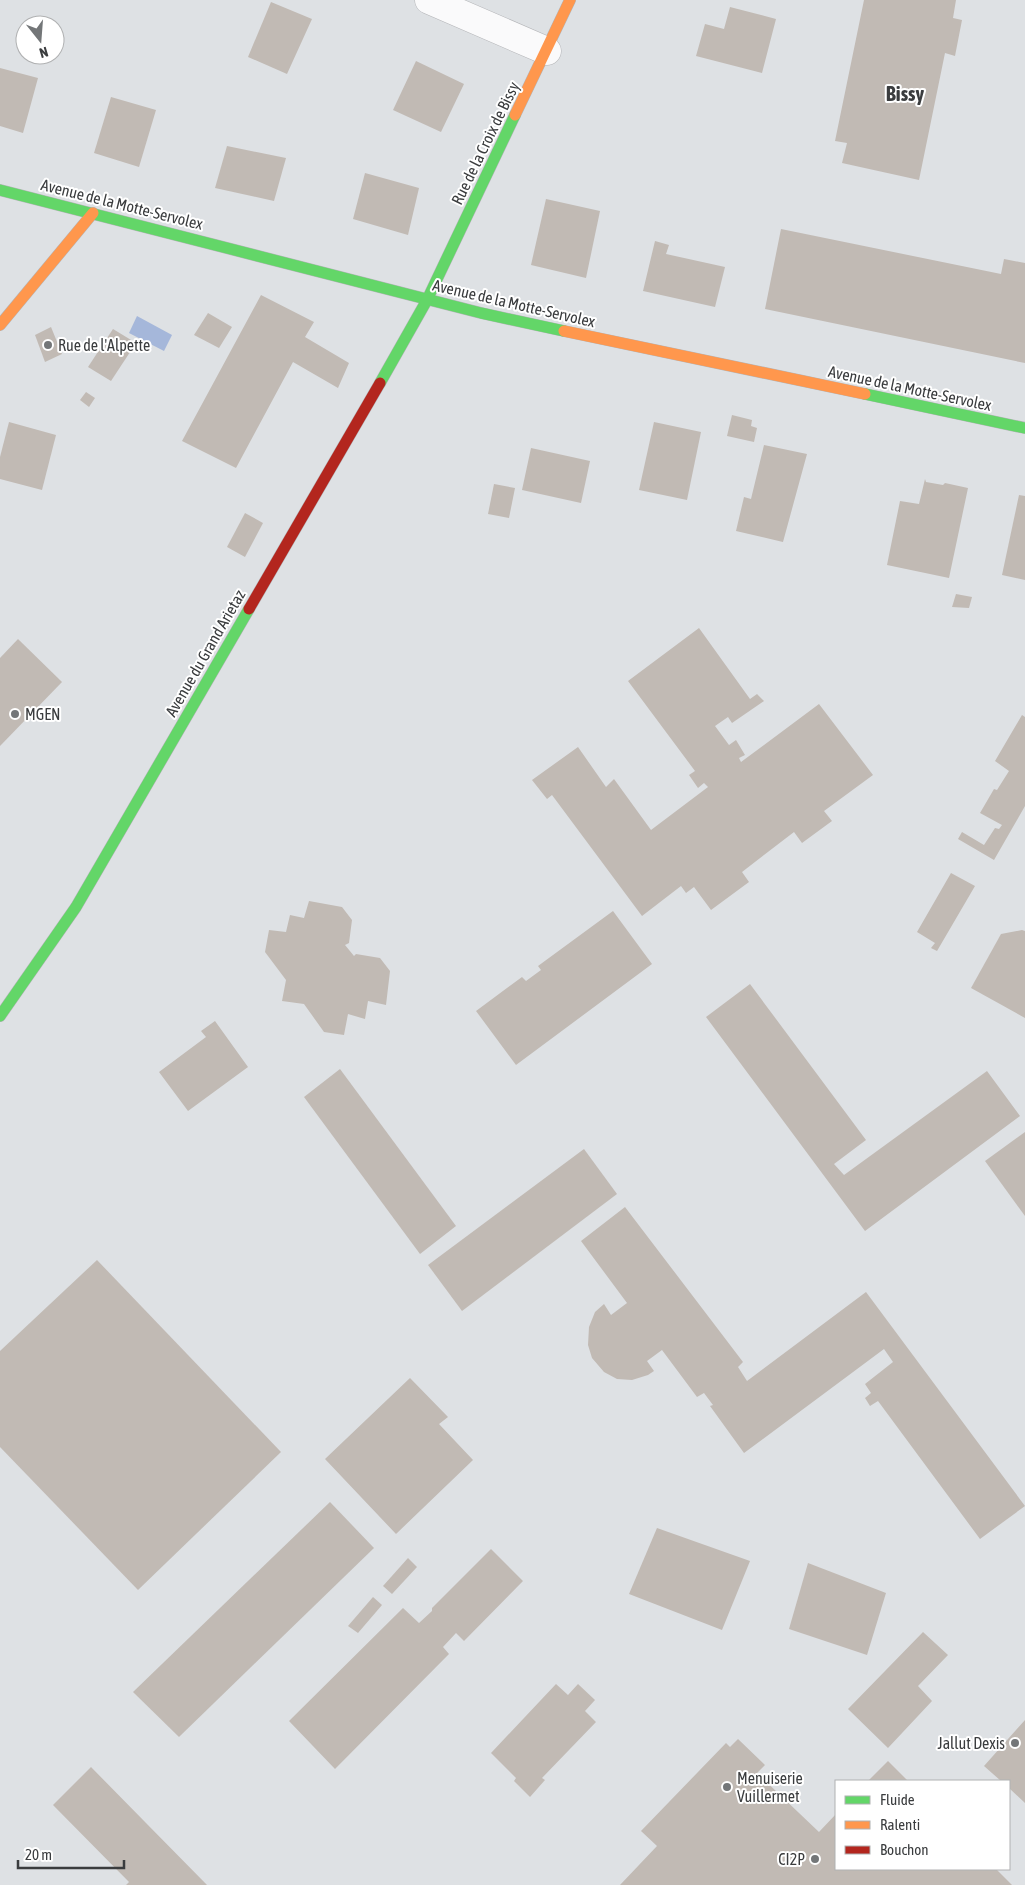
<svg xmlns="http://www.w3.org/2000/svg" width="1025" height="1885" viewBox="0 0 1025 1885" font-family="'Asap Condensed',sans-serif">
  <rect width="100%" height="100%" fill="#dee1e4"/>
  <path fill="#a5b7da" d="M 137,316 L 172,335 L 164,351 L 129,333 Z"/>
  <g fill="#c1bab4">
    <path d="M 864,0 L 956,0 L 953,18 L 962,20 L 955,56 L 945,53 L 919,180 L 842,163 L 847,143 L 835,141 Z"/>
    <path d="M 271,2 L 312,19 L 287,74 L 248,57 Z"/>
    <path d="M 730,7 L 776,19 L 762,73 L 696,56 L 705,24 L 724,29 Z"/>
    <path d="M 416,61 L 464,84 L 441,132 L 393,110 Z"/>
    <path d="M 0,68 L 38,78 L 23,133 L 0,126 Z"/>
    <path d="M 111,97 L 156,110 L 139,167 L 94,153 Z"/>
    <path d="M 227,146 L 286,158 L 274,201 L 215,188 Z"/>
    <path d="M 365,173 L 419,188 L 408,235 L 353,219 Z"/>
    <path d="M 546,199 L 600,211 L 586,278 L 531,265 Z"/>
    <path d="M 781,229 L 1001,274 L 1004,259 L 1025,263 L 1025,363 L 765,309 Z"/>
    <path d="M 655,241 L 669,245 L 666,254 L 725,267 L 715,307 L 643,291 Z"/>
    <path d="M 261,295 L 314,322 L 305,337 L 349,363 L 338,388 L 293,362 L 236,468 L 182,441 Z"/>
    <path d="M 208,313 L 232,327 L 219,348 L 194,335 Z"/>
    <path d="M 51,327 L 62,354 L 45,362 L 35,335 Z"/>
    <path d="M 113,329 L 136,343 L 111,381 L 88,367 Z"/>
    <path d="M 86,392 L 95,398 L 89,407 L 80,400 Z"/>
    <path d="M 732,415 L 752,420 L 751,426 L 757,428 L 754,442 L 727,436 Z"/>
    <path d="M 9,422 L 56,435 L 42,490 L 0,479 L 0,457 Z"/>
    <path d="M 654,422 L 701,432 L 687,500 L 639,490 Z"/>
    <path d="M 764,445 L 807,454 L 783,542 L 736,531 L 744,497 L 751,499 Z"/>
    <path d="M 531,448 L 590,461 L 581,503 L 522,490 Z"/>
    <path d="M 925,479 L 926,482 L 943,485 L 945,483 L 968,488 L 949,578 L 887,565 L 900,501 L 919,504 Z"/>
    <path d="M 494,484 L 515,488 L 509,518 L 488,514 Z"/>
    <path d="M 1019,495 L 1025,496 L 1025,580 L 1002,575 Z"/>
    <path d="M 245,513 L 263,523 L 245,557 L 227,547 Z"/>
    <path d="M 956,594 L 972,597 L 969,608 L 952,607 Z"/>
    <path d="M 699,628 L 750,699 L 757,694 L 764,701 L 732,723 L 728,717 L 715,726 L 729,745 L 736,740 L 745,755 L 739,758 L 741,762 L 819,704 L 873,775 L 824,811 L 832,821 L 802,843 L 794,832 L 742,872 L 749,882 L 711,910 L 694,887 L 686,893 L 681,886 L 642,916 L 552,795 L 547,799 L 532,780 L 578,747 L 606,787 L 614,779 L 651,830 L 708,787 L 704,783 L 698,788 L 689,775 L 695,771 L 628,681 Z"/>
    <path d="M 18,639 L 62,682 L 0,746 L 0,658 Z"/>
    <path d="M 1022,715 L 1025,717 L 1025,806 L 994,860 L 958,839 L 962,832 L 984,845 L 995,828 L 999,829 L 1002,825 L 980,813 L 994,789 L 997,790 L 1009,771 L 995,761 Z"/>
    <path d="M 951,873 L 975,886 L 937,951 L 931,948 L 935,943 L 917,932 Z"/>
    <path d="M 309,901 L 342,907 L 352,920 L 349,943 L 345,945 L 354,956 L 356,954 L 380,958 L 390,971 L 386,1005 L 368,1001 L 365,1019 L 348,1014 L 344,1035 L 324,1032 L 304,1004 L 282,1001 L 286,980 L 265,952 L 269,930 L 286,932 L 290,915 L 304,918 Z"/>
    <path d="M 613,911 L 652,964 L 516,1065 L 476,1011 L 522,977 L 526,981 L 541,970 L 538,966 Z"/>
    <path d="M 1022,930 L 1025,931 L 1025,1018 L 971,988 L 1001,934 Z"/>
    <path d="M 750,984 L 866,1140 L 834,1164 L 844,1175 L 987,1071 L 1020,1116 L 865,1231 L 706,1017 Z"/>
    <path d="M 215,1021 L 248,1067 L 188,1111 L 159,1072 L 206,1037 L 201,1031 Z"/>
    <path d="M 340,1069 L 456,1226 L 420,1254 L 304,1097 Z"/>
    <path d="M 1025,1132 L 1025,1216 L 985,1161 Z"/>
    <path d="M 584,1149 L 617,1194 L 462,1311 L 428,1265 Z"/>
    <path d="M 625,1207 L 743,1362 L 738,1367 L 747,1381 L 866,1292 L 1025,1506 L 980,1539 L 878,1401 L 870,1406 L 865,1398 L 871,1393 L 865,1384 L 893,1362 L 884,1349 L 744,1453 L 710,1406 L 713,1405 L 704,1393 L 697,1397 L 662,1350 L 647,1361 L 654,1371 L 648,1375 L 632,1380 L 617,1379 L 604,1372 L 592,1358 L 588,1345 L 589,1327 L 595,1312 L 604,1304 L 611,1315 L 627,1303 L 581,1241 Z"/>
    <path d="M 97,1260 L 281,1452 L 138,1590 L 0,1447 L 0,1351 Z"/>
    <path d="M 410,1378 L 448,1417 L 439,1424 L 473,1460 L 396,1534 L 325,1459 Z"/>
    <path d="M 330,1502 L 374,1548 L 179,1737 L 133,1692 Z"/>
    <path d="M 657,1528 L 750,1561 L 722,1630 L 629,1594 Z"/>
    <path d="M 491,1549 L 523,1581 L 464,1641 L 456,1633 L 443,1647 L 449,1654 L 335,1769 L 289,1721 L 403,1608 L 419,1623 L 432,1611 L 432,1608 Z"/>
    <path d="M 408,1558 L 417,1567 L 392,1594 L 383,1586 Z"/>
    <path d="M 808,1563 L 886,1593 L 867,1655 L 789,1629 Z"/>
    <path d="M 373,1597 L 382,1605 L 358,1633 L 348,1626 Z"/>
    <path d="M 923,1632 L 948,1655 L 918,1686 L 932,1701 L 888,1748 L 848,1709 Z"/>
    <path d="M 556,1684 L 568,1695 L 578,1684 L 595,1700 L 585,1711 L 596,1722 L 542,1778 L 545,1780 L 530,1797 L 514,1781 L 516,1778 L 491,1753 Z"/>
    <path d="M 1025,1720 L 1025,1803 L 1009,1788 L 1009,1781 L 1001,1781 L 984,1766 Z"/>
    <path d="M 738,1739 L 765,1765 L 757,1773 L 819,1832 L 836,1814 L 836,1869 L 996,1869 L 1012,1885 L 620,1885 L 657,1846 L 641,1831 L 726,1743 L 730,1747 Z"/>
    <path d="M 888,1761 L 908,1781 L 868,1781 Z"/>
    <path d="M 91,1767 L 146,1823 L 207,1885 L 126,1885 L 129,1882 L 53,1805 Z"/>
  </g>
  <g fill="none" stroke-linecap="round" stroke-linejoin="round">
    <defs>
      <path id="street" d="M 429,0 L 547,51"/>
      <g id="fast">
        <path d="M 0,190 L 481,313 L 564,331"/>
        <path d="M 380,383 L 427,300 L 515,115"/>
        <path d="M 865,394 L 1025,428"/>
        <path d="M 0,1016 L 76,907 L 249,609"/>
      </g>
      <g id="slow">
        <path d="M 515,115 L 570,0"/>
        <path d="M 0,325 L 93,213"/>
        <path d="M 564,331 L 865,394"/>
      </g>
      <path id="jam" d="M 249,609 L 380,383"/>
    </defs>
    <use href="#street" stroke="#b3b4b7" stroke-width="29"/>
    <use href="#fast" stroke="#b3b4b7" stroke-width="12"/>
    <use href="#slow" stroke="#b3b4b7" stroke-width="12"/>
    <use href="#jam" stroke="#b3b4b7" stroke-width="12"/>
    <use href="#street" stroke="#fafafb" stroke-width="28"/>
    <use href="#fast" stroke="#63d668" stroke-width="11"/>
    <use href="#slow" stroke="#ff974d" stroke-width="11"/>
    <use href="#jam" stroke="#b3261e" stroke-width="11"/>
  </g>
  <g fill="#737678" stroke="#fff" stroke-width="2">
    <circle cx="48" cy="345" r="5"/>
    <circle cx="15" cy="714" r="5"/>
    <circle cx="1015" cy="1743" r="5"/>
    <circle cx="727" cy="1787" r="5"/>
    <circle cx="815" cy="1859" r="5"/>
  </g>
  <g text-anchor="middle" stroke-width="4" stroke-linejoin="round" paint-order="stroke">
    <g font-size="16" fill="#3a3c3e" stroke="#fff">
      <text transform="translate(485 143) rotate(-64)" y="6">Rue de la Croix de Bissy</text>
      <text transform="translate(122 204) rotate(14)" y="6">Avenue de la Motte-Servolex</text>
      <text transform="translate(514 303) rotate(13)" y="6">Avenue de la Motte-Servolex</text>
      <text transform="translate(910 388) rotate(12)" y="6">Avenue de la Motte-Servolex</text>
      <text transform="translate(205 653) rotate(-60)" y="6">Avenue du Grand Arietaz</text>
    </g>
    <g font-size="16" fill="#3a3c3e" stroke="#fff" text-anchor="start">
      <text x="58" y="351">Rue de l'Alpette</text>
      <text x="25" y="720">MGEN</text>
      <text x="1005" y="1749" text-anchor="end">Jallut Dexis</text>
      <text x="737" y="1784">Menuiserie<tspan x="737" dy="18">Vuillermet</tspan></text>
      <text x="805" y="1865" text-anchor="end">CI2P</text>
    </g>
    <g font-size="21" font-weight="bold" fill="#3a3c3e" stroke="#fff">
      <text x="905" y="101">Bissy</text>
    </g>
  </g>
  <rect x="835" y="1780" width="175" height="90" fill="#ffffff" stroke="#b0b1b2"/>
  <rect x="845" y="1796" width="25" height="8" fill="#63d668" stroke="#b0b1b2"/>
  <text x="880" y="1805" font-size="15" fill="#3a3c3e">Fluide</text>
  <rect x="845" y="1821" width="25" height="8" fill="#ff974d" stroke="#b0b1b2"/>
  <text x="880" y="1830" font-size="15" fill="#3a3c3e">Ralenti</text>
  <rect x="845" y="1846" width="25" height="8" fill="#b3261e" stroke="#b0b1b2"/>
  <text x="880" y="1855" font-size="15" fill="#3a3c3e">Bouchon</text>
  <g transform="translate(40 40) rotate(163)"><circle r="24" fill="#ffffff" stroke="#b0b1b2"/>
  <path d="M0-4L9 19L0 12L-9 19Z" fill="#737678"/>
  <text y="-8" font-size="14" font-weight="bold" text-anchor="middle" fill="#3a3c3e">N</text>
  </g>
  <path d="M18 1860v8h106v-8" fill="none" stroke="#3a3c3e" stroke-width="2.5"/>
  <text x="25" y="1860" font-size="15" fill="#3a3c3e" stroke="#ffffff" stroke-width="4" paint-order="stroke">20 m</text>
</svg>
